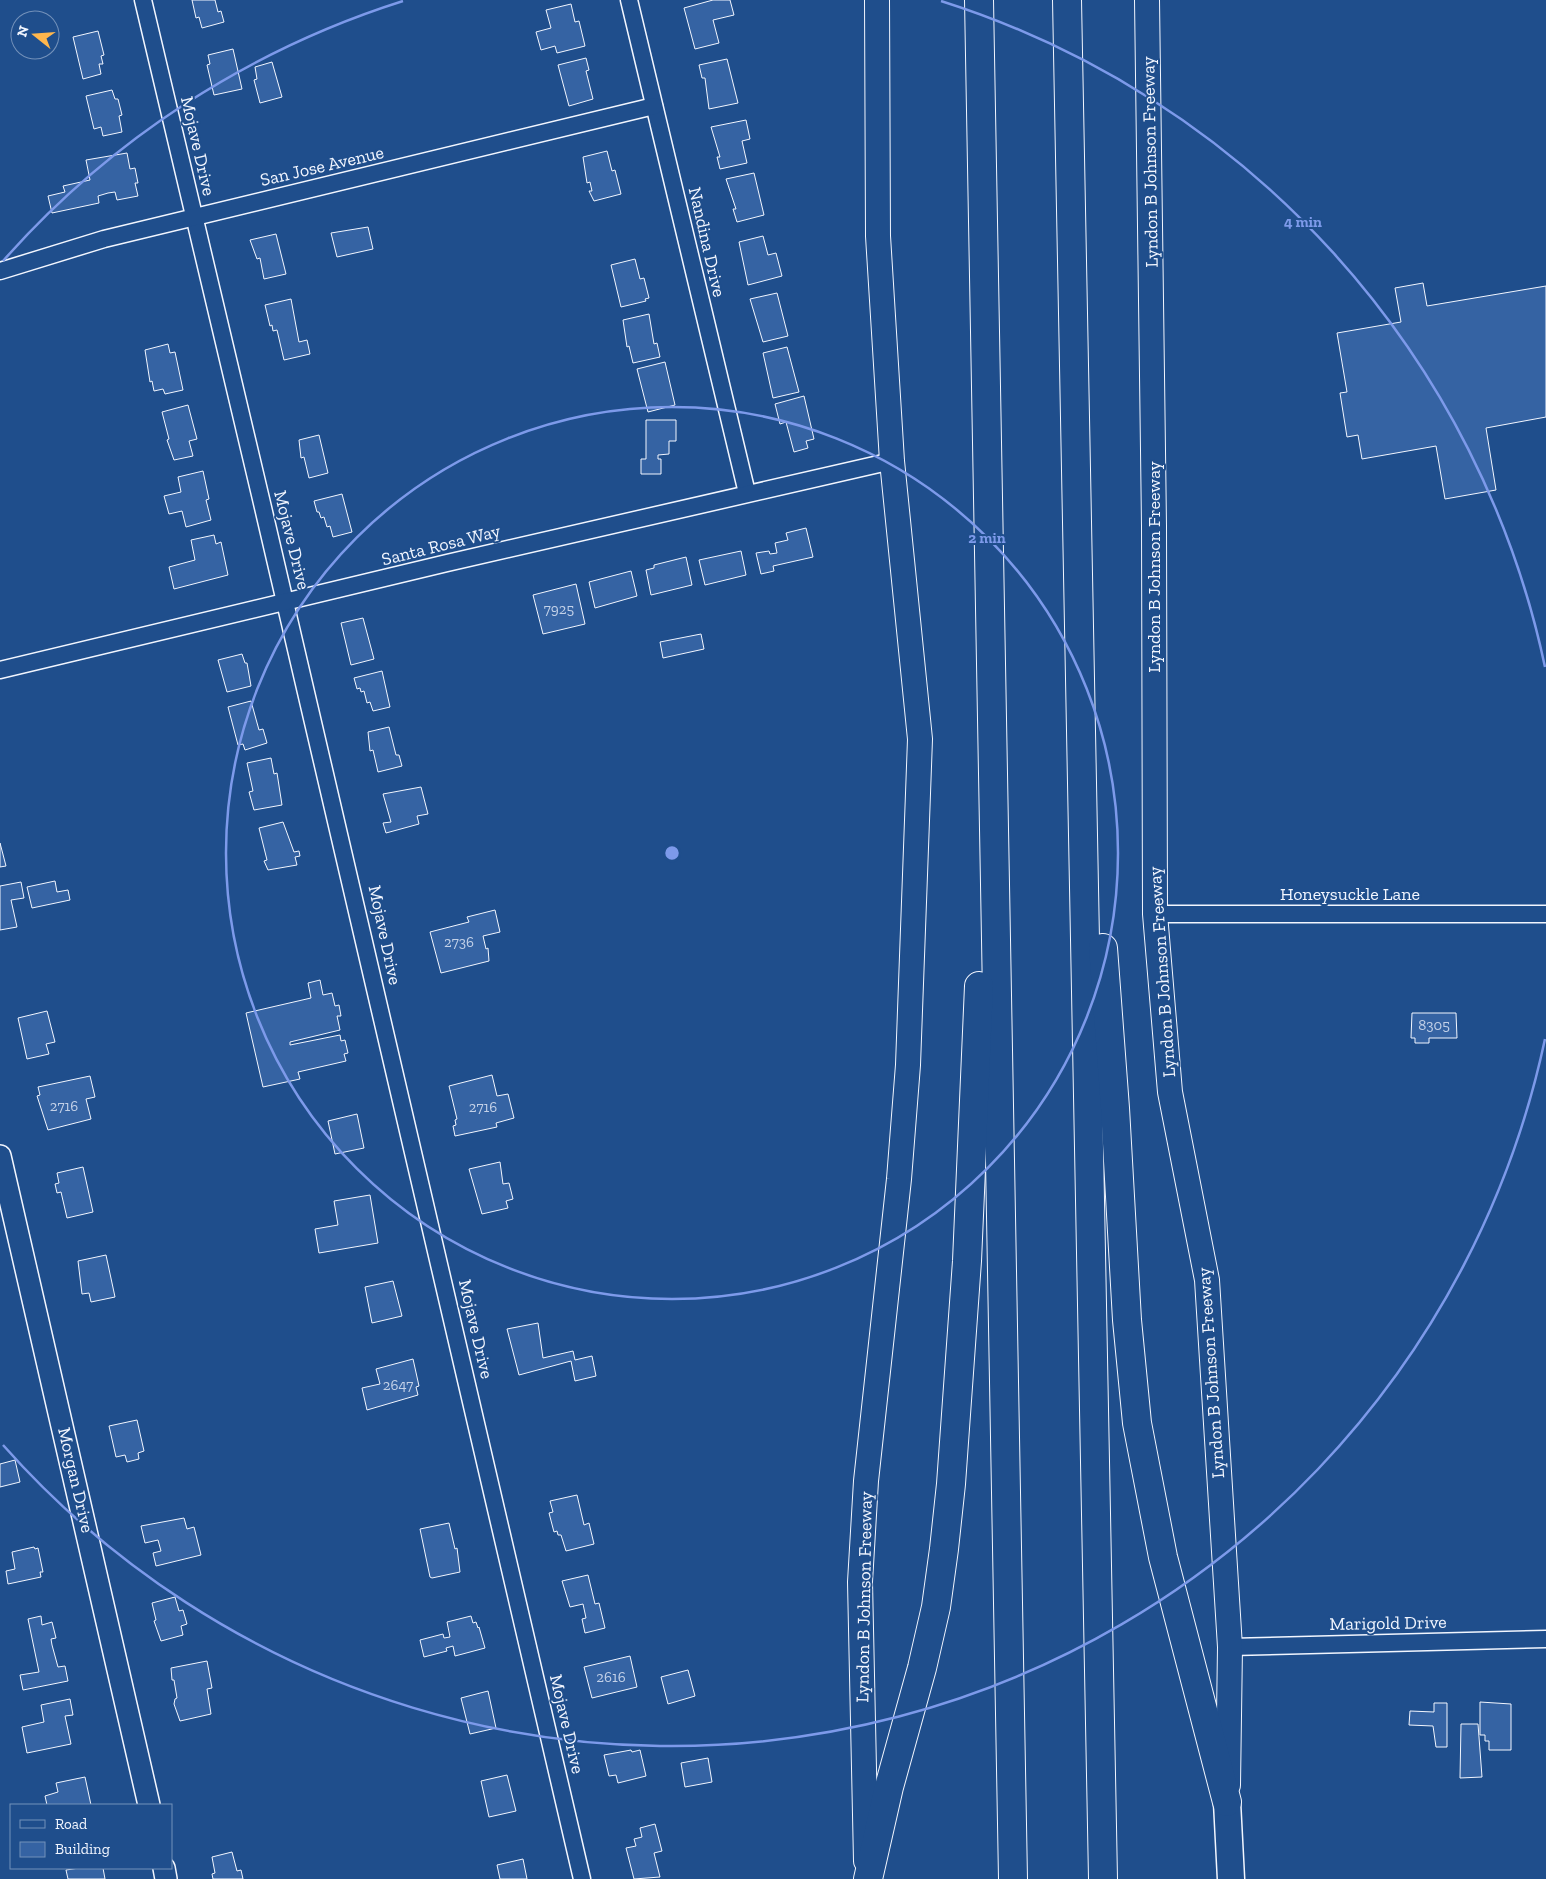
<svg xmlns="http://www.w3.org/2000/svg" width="1546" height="1879" viewBox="0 0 1546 1879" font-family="'Zilla Slab',serif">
  <rect width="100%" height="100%" fill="#1f4e8c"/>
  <g fill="#3563a3" stroke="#f2f6ff">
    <path d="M 192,0 L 215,0 L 218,12 L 221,11 L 224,22 L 202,28 L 199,17 L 196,18 Z"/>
    <path d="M 713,0 L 730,0 L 734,15 L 713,20 L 719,43 L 695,49 L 684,8 Z"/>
    <path d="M 571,4 L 575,22 L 579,21 L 585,46 L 557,53 L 555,46 L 541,50 L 536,32 L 551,28 L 546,10 Z"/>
    <path d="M 98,31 L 104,55 L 101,56 L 103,64 L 99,64 L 101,74 L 83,79 L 73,37 Z"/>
    <path d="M 233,49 L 242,89 L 214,95 L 207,65 L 210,64 L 208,55 Z"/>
    <path d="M 586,58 L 589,70 L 586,71 L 593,99 L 569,106 L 558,65 Z"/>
    <path d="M 727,59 L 738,103 L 709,109 L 705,78 L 702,78 L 699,65 Z"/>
    <path d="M 272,62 L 282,97 L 260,103 L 254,80 L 257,79 L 255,67 Z"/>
    <path d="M 112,90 L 115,99 L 118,99 L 122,115 L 119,116 L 122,132 L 103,136 L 101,127 L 94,129 L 86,96 Z"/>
    <path d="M 746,120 L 750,139 L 742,141 L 747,163 L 720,169 L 717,157 L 720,157 L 711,127 Z"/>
    <path d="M 607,151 L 612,171 L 615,170 L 621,194 L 594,201 L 589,191 L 592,191 L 590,182 L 587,183 L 583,157 Z"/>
    <path d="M 127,153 L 130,169 L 135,168 L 138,183 L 135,183 L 138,196 L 117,200 L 115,192 L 108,193 L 98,196 L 99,203 L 52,213 L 48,196 L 65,192 L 63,186 L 90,180 L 86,160 Z"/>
    <path d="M 754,173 L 764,215 L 737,222 L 733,209 L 736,209 L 726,179 Z"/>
    <path d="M 368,227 L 373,249 L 337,257 L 331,233 Z"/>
    <path d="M 276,234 L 286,274 L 264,279 L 260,258 L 257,259 L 250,240 Z"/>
    <path d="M 763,236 L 768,255 L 776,253 L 782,276 L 748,285 L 739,242 Z"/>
    <path d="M 635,259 L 640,279 L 644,278 L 649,298 L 645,299 L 646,301 L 621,307 L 611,265 Z"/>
    <path d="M 1423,283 L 1427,306 L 1546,286 L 1546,417 L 1486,428 L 1496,490 L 1445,499 L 1436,446 L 1362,459 L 1358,435 L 1347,437 L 1340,393 L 1347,392 L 1337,333 L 1401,322 L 1395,288 Z"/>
    <path d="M 777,293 L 788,336 L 763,342 L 750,299 Z"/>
    <path d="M 291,299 L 299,342 L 307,340 L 310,354 L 284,360 L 277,330 L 273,331 L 272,325 L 270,326 L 265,305 Z"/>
    <path d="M 649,314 L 654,344 L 657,343 L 660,357 L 633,363 L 629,346 L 627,347 L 623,320 Z"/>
    <path d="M 168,344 L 170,353 L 175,352 L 183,390 L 165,394 L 163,389 L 154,391 L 152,381 L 150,382 L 145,350 Z"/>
    <path d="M 787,347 L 799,392 L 773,398 L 763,353 Z"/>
    <path d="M 665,362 L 675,405 L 648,412 L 637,369 Z"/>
    <path d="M 804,396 L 814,439 L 806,441 L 808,448 L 794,452 L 786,422 L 780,424 L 775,404 Z"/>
    <path d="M 188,405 L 197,439 L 189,441 L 193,456 L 174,460 L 167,440 L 169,439 L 162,412 Z"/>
    <path d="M 646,420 L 676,420 L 676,441 L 669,441 L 669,454 L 658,455 L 658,459 L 661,459 L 661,474 L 641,474 L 641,459 L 646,459 Z"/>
    <path d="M 319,435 L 328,473 L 309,478 L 304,457 L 301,458 L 299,440 Z"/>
    <path d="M 203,471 L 209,499 L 206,500 L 211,520 L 186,527 L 182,511 L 169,514 L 164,496 L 181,492 L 178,477 Z"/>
    <path d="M 342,494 L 352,532 L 333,537 L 330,526 L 327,527 L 324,517 L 321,518 L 319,512 L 317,512 L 314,501 Z"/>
    <path d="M 806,528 L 813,557 L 773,566 L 774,571 L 761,574 L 756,553 L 769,551 L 770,554 L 777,553 L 775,543 L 788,540 L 786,533 Z"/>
    <path d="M 214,535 L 216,544 L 221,542 L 228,575 L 174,589 L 169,567 L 195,560 L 191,540 Z"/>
    <path d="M 741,551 L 746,575 L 705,585 L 699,560 Z"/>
    <path d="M 686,557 L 692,585 L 651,595 L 646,570 L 654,568 L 654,565 Z"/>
    <path d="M 631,571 L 637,596 L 595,608 L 589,582 Z"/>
    <path d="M 576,584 L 585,624 L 543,634 L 533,595 Z"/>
    <path d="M 363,618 L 374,659 L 351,665 L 341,623 Z"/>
    <path d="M 701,634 L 704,649 L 663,658 L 660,642 Z"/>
    <path d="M 242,654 L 245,663 L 247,663 L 251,686 L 227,692 L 218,660 Z"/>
    <path d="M 382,671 L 390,707 L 373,711 L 370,702 L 367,703 L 364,691 L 361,692 L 360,688 L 357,689 L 354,678 Z"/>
    <path d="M 251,701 L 259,730 L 263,729 L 267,743 L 245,750 L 243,744 L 238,745 L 228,707 Z"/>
    <path d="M 389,727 L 396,755 L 399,755 L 402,766 L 378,772 L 373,750 L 370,751 L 368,732 Z"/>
    <path d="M 271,758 L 274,774 L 277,773 L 282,805 L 254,810 L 249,792 L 253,791 L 247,763 Z"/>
    <path d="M 421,787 L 428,814 L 417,816 L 419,824 L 386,833 L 383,823 L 391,822 L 383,794 Z"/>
    <path d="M 283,822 L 294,852 L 299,851 L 300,856 L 295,857 L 297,865 L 268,870 L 264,861 L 267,860 L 259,828 Z"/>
    <path d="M 0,843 L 6,866 L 0,867 Z"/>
    <path d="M 55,881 L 57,892 L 68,890 L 70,900 L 32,908 L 27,887 Z"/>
    <path d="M 21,882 L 24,898 L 11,900 L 17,927 L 0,930 L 0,886 Z"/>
    <path d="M 495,910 L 500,932 L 483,936 L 486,949 L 488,948 L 489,961 L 441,973 L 430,932 L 469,922 L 467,917 Z"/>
    <path d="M 320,980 L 323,995 L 332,993 L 335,1006 L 339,1005 L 341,1016 L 337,1016 L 340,1030 L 290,1042 L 290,1045 L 340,1035 L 341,1041 L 345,1040 L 348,1053 L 344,1054 L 346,1061 L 298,1072 L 300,1079 L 263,1087 L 246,1013 L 311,998 L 308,983 Z"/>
    <path d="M 47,1011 L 55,1042 L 46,1044 L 49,1054 L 27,1059 L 18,1018 Z"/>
    <path d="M 1412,1013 L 1456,1013 L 1457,1038 L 1429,1038 L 1429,1043 L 1415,1043 L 1415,1038 L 1411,1038 Z"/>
    <path d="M 492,1075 L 497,1096 L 508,1094 L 514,1118 L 496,1123 L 497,1127 L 455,1136 L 453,1126 L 456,1125 L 455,1120 L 457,1119 L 449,1086 Z"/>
    <path d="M 90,1076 L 95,1097 L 86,1099 L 91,1119 L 48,1130 L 37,1096 L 40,1095 L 38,1087 Z"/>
    <path d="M 357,1114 L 364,1148 L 335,1154 L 328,1121 Z"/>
    <path d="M 500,1162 L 503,1184 L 509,1183 L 513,1199 L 506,1201 L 508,1208 L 482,1214 L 469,1169 Z"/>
    <path d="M 83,1167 L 93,1212 L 67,1218 L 61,1192 L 57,1193 L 55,1184 L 59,1183 L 57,1173 Z"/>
    <path d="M 370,1195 L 378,1243 L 319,1253 L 315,1229 L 338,1225 L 334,1201 Z"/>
    <path d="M 106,1255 L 115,1297 L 91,1302 L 89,1293 L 82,1294 L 78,1261 Z"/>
    <path d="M 393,1281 L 402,1316 L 372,1323 L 365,1287 Z"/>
    <path d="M 538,1323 L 543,1358 L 573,1351 L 575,1360 L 592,1356 L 596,1376 L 575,1381 L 571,1361 L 519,1375 L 507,1329 Z"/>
    <path d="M 413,1359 L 419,1386 L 416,1387 L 418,1395 L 367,1410 L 362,1388 L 380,1384 L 376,1369 Z"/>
    <path d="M 137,1420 L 144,1451 L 138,1453 L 139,1459 L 127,1462 L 125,1455 L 116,1457 L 109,1426 Z"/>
    <path d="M 15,1460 L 20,1482 L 0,1487 L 0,1464 Z"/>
    <path d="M 577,1495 L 584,1525 L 589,1523 L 594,1544 L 566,1551 L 561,1535 L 558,1535 L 557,1531 L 554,1532 L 549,1513 L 553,1512 L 550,1501 Z"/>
    <path d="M 184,1518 L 187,1529 L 194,1527 L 201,1555 L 156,1566 L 153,1553 L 161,1551 L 158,1540 L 145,1543 L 141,1526 Z"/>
    <path d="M 449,1523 L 455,1549 L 457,1548 L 460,1572 L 432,1578 L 430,1577 L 420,1529 Z"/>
    <path d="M 34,1547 L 35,1549 L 38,1548 L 43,1572 L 40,1572 L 41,1577 L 8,1584 L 6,1571 L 15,1569 L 12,1552 Z"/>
    <path d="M 588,1575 L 595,1604 L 599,1603 L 605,1628 L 585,1633 L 582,1619 L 586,1618 L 583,1604 L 570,1607 L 562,1581 Z"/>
    <path d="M 175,1597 L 179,1611 L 183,1610 L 187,1624 L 181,1626 L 183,1635 L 161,1641 L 154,1621 L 156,1620 L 152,1603 Z"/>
    <path d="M 41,1616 L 42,1625 L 52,1622 L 56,1638 L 51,1639 L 52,1645 L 58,1667 L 65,1666 L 68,1681 L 23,1690 L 20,1675 L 39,1672 L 28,1619 Z"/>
    <path d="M 471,1616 L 473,1623 L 476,1622 L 478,1628 L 479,1627 L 485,1648 L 455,1656 L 453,1646 L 446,1648 L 447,1651 L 424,1657 L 420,1640 L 443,1634 L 444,1638 L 450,1637 L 447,1622 Z"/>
    <path d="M 630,1656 L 637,1687 L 592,1698 L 584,1667 Z"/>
    <path d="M 207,1661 L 212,1688 L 207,1689 L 211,1714 L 180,1721 L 174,1704 L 175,1699 L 177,1698 L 174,1680 L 172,1680 L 171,1668 Z"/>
    <path d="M 688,1670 L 695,1696 L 668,1704 L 661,1677 Z"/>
    <path d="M 488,1691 L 496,1728 L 470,1734 L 461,1698 Z"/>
    <path d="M 70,1699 L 73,1715 L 65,1716 L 71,1744 L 27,1753 L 22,1727 L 44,1722 L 41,1705 Z"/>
    <path d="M 1480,1702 L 1511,1704 L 1511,1750 L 1489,1750 L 1489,1741 L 1485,1741 L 1485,1735 L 1480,1735 Z"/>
    <path d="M 1434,1703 L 1447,1703 L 1447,1747 L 1436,1747 L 1433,1726 L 1409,1725 L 1410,1711 L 1434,1712 Z"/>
    <path d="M 1461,1724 L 1478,1724 L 1482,1777 L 1460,1778 Z"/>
    <path d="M 631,1750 L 632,1752 L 640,1750 L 646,1776 L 618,1783 L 616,1775 L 609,1776 L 604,1755 Z"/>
    <path d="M 708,1758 L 712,1782 L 685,1787 L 681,1763 Z"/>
    <path d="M 507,1775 L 516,1811 L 489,1817 L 481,1781 Z"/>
    <path d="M 85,1777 L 91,1805 L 47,1805 L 45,1796 L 58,1792 L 56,1783 Z"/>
    <path d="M 655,1824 L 662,1851 L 654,1853 L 660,1877 L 634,1879 L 626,1848 L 636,1846 L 634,1839 L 642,1837 L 640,1828 Z"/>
    <path d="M 232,1852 L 237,1871 L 241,1870 L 243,1879 L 213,1879 L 212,1874 L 215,1873 L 212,1857 Z"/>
    <path d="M 523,1859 L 527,1879 L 500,1879 L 497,1865 Z"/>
    <path d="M 79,1868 L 103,1868 L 105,1879 L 68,1879 L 66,1870 Z"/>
  </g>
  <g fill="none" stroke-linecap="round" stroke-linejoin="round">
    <defs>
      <g id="minor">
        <path d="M 143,0 C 291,626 440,1252 582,1879"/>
        <path d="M 629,0 L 747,493"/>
        <path d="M 0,271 L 104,239 L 654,106"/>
        <path d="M 0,670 L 447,563 L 892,461"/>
        <path d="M 1155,914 L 1546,914"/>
        <path d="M 1230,1647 L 1546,1639"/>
      </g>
      <g id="tertiary">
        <path d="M 0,1156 L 149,1805"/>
        <path d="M 164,1868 L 166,1879"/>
      </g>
      <g id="secondary">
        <path d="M 1147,0 L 1154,526 L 1155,914 L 1170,1092 L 1207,1280 L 1230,1647 L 1228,1785"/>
        <path d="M 866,1861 L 860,1582 L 866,1481 L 899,1179 L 908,1065 L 920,739 L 892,461 L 878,236 L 877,0"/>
      </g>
      <path id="primary" d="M 1227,1802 L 1231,1879"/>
      <g id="motorway">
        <path d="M 979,0 L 1013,1879"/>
        <path d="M 1067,0 L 1103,1879"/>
        <path d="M 1103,948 L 1115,1108 L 1127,1320 L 1137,1423 L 1163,1557 L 1227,1802"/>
        <path d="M 868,1879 L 889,1787 L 922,1668 L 936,1607 L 944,1549 L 951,1484 L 967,1261 L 979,986"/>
      </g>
    </defs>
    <use href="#minor" stroke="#f2f6ff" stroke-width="19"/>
    <use href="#tertiary" stroke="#f2f6ff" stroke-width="24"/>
    <use href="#secondary" stroke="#f2f6ff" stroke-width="26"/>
    <use href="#primary" stroke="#f2f6ff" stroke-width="29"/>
    <use href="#motorway" stroke="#f2f6ff" stroke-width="30"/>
    <use href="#minor" stroke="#1f4e8c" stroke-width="16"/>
    <use href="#tertiary" stroke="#1f4e8c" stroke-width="21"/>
    <use href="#secondary" stroke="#1f4e8c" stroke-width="24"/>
    <use href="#primary" stroke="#1f4e8c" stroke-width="26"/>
    <use href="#motorway" stroke="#1f4e8c" stroke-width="28"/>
  </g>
  <g fill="none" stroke="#7d9aea" stroke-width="2.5">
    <circle cx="672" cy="853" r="446"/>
    <path d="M1545 1039A893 893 0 0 1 3 1445M3 261A893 893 0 0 1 403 1M941 1A893 893 0 0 1 1545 667"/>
  </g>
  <g text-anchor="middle" stroke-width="4" stroke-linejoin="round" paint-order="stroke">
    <g font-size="15" fill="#c3d1e8">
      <text x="559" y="614">7925</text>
      <text x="459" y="947">2736</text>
      <text x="1434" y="1030">8305</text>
      <text x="64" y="1111">2716</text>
      <text x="483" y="1112">2716</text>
      <text x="398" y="1390">2647</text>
      <text x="611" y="1682">2616</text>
    </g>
    <g font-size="18" fill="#f2f6ff" stroke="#1f4e8c">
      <text transform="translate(198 146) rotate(77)" y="6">Mojave Drive</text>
      <text transform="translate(1150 162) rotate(-91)" y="6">Lyndon B Johnson Freeway</text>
      <text transform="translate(322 166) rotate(-13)" y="6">San Jose Avenue</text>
      <text transform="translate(707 242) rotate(77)" y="6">Nandina Drive</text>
      <text transform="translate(292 540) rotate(76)" y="6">Mojave Drive</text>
      <text transform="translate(441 545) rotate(-14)" y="6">Santa Rosa Way</text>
      <text transform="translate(1154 567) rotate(-90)" y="6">Lyndon B Johnson Freeway</text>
      <text x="1350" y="900">Honeysuckle Lane</text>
      <text transform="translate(385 935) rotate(78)" y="6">Mojave Drive</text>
      <text transform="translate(1162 972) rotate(-94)" y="6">Lyndon B Johnson Freeway</text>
      <text transform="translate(476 1329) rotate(77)" y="6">Mojave Drive</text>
      <text transform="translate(1211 1373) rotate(-94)" y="6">Lyndon B Johnson Freeway</text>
      <text transform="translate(76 1480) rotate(77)" y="6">Morgan Drive</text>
      <text transform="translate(864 1597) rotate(-89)" y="6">Lyndon B Johnson Freeway</text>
      <text transform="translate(1388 1623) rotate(-1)" y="6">Marigold Drive</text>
      <text transform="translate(567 1724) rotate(77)" y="6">Mojave Drive</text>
    </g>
  </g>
  <circle cx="672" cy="853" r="8" fill="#7d9aea" stroke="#1f4e8c" stroke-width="2.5"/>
  <g font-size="15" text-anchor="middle" font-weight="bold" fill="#7d9aea" stroke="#1f4e8c" stroke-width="4" stroke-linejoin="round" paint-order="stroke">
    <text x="1303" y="227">4 min</text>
    <text x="987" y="543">2 min</text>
  </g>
  <rect x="10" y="1804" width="162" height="65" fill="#1f4e8c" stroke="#7391ba"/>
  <rect x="20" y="1820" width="25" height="8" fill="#1f4e8c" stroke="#7391ba"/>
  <text x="55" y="1829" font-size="15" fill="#f2f6ff">Road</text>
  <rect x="20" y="1842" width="25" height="15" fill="#3563a3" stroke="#7391ba"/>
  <text x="55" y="1854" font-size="15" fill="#f2f6ff">Building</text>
  <g transform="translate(35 35) rotate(287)"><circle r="24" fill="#1f4e8c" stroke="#7391ba"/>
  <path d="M0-4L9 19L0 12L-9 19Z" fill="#ffb74d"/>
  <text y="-8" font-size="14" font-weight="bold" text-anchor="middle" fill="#f2f6ff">N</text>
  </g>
</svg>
